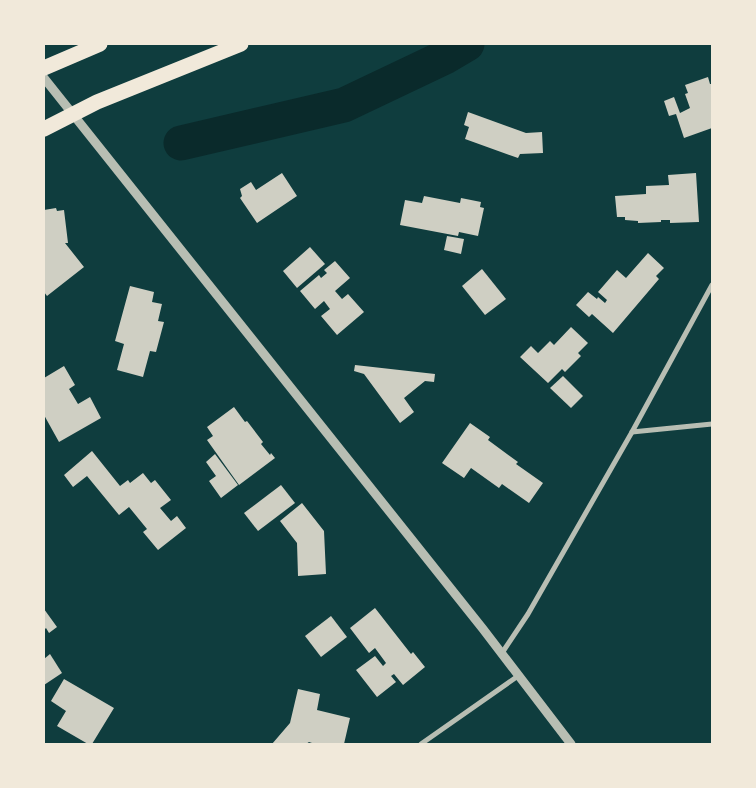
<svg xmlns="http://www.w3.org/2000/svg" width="756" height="788" viewBox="0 0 756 788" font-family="'Noto Serif',serif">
  <rect width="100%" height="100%" fill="#0f3d3e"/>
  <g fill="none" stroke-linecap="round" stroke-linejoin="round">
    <path stroke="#0a2a2b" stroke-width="35" d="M 181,143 L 344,105 L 445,57 L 467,44"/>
  </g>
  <g fill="#cfcfc3">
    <path d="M 708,77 L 710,84 L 712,84 L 712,128 L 684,138 L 676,114 L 669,116 L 664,101 L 674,97 L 680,113 L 690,108 L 685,94 L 688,93 L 685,85 Z"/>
    <path d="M 468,112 L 526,133 L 542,132 L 543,153 L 520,154 L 518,158 L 465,139 L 469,127 L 464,125 Z"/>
    <path d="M 282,173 L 297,196 L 257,223 L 240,198 L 242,196 L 240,189 L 251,182 L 256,190 Z"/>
    <path d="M 696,173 L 699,222 L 670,223 L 670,220 L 661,220 L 661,222 L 638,223 L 638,221 L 625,220 L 625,217 L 617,217 L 615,196 L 646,194 L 646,186 L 669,185 L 668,175 Z"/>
    <path d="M 424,196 L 460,203 L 461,198 L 481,202 L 480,207 L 484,208 L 478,236 L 459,232 L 458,236 L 400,225 L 405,200 L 422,203 Z"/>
    <path d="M 56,208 L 57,211 L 64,210 L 68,243 L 65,243 L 84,267 L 47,296 L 44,292 L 44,210 Z"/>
    <path d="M 447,236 L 464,239 L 461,254 L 444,250 Z"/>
    <path d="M 310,247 L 325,264 L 297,288 L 283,271 Z"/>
    <path d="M 648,253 L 664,268 L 656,276 L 659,279 L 613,333 L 592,314 L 589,317 L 576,305 L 588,292 L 597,299 L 598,297 L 605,303 L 607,300 L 598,292 L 617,270 L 626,278 Z"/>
    <path d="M 335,261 L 350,278 L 335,291 L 342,299 L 348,294 L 364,312 L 337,335 L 321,316 L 330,309 L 324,301 L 315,309 L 300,291 L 319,275 L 321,278 L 327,273 L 324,270 Z"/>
    <path d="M 482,269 L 506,299 L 485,315 L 462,286 Z"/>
    <path d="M 130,286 L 154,292 L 152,302 L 162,304 L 158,321 L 164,322 L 156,352 L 150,351 L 143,377 L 117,370 L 124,344 L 115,341 Z"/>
    <path d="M 571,327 L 588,343 L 578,353 L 581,356 L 565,372 L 562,369 L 548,383 L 520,357 L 531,346 L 538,353 L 550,341 L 554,345 Z"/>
    <path d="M 355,365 L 435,374 L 434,382 L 425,381 L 404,398 L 414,412 L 400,423 L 364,374 L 354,371 Z"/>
    <path d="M 64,366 L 75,385 L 69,389 L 78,404 L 90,397 L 101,418 L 59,442 L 44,415 L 44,378 Z"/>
    <path d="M 563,376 L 583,396 L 571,408 L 550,388 Z"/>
    <path d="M 234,407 L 245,422 L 247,421 L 263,442 L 261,444 L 270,455 L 271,453 L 275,458 L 239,485 L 207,440 L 213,436 L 207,427 Z"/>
    <path d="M 470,423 L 490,437 L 488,440 L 518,462 L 516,464 L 543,483 L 529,503 L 502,484 L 499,488 L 471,468 L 464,478 L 442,463 Z"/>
    <path d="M 92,451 L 120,486 L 128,480 L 130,483 L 143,473 L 151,483 L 155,480 L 171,500 L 160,508 L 171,521 L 177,516 L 186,528 L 158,550 L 143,532 L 147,529 L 129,507 L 119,515 L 87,476 L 73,487 L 64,475 Z"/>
    <path d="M 215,454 L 238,485 L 221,498 L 209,481 L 216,476 L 206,462 Z"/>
    <path d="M 281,485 L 295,503 L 258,531 L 244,513 Z"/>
    <path d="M 302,503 L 324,531 L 326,574 L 298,576 L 297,543 L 280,521 Z"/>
    <path d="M 375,608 L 411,654 L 413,652 L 425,667 L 403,685 L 394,674 L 391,676 L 396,682 L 377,697 L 356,670 L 375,656 L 383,666 L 386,663 L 375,648 L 369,653 L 350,628 Z"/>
    <path d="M 44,609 L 57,627 L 49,633 L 46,628 L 44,630 Z"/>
    <path d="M 331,616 L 347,637 L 321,657 L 305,636 Z"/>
    <path d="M 50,654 L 62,673 L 44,685 L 44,659 Z"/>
    <path d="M 64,679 L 114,708 L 92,744 L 88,744 L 57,726 L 66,711 L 51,701 Z"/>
    <path d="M 298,689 L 320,694 L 317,710 L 350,718 L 344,744 L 315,744 L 309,742 L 306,744 L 272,744 L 290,723 Z"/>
  </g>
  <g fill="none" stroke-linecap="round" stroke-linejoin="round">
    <g stroke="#b8beb3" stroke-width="5">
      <path d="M 632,432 L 712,424"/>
      <path d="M 502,653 L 528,614 L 632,432 L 712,285"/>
      <path d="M 421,744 L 518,676"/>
    </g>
    <path stroke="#b8beb3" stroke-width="9" d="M 44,78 L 483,629 L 571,744"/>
    <g stroke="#f1e9da" stroke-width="15">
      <path d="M 44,68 L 100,44"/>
      <path d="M 44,129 L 97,102 L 241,44"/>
    </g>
  </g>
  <rect width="756" height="788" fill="none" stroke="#f1e9da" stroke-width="90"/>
</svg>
